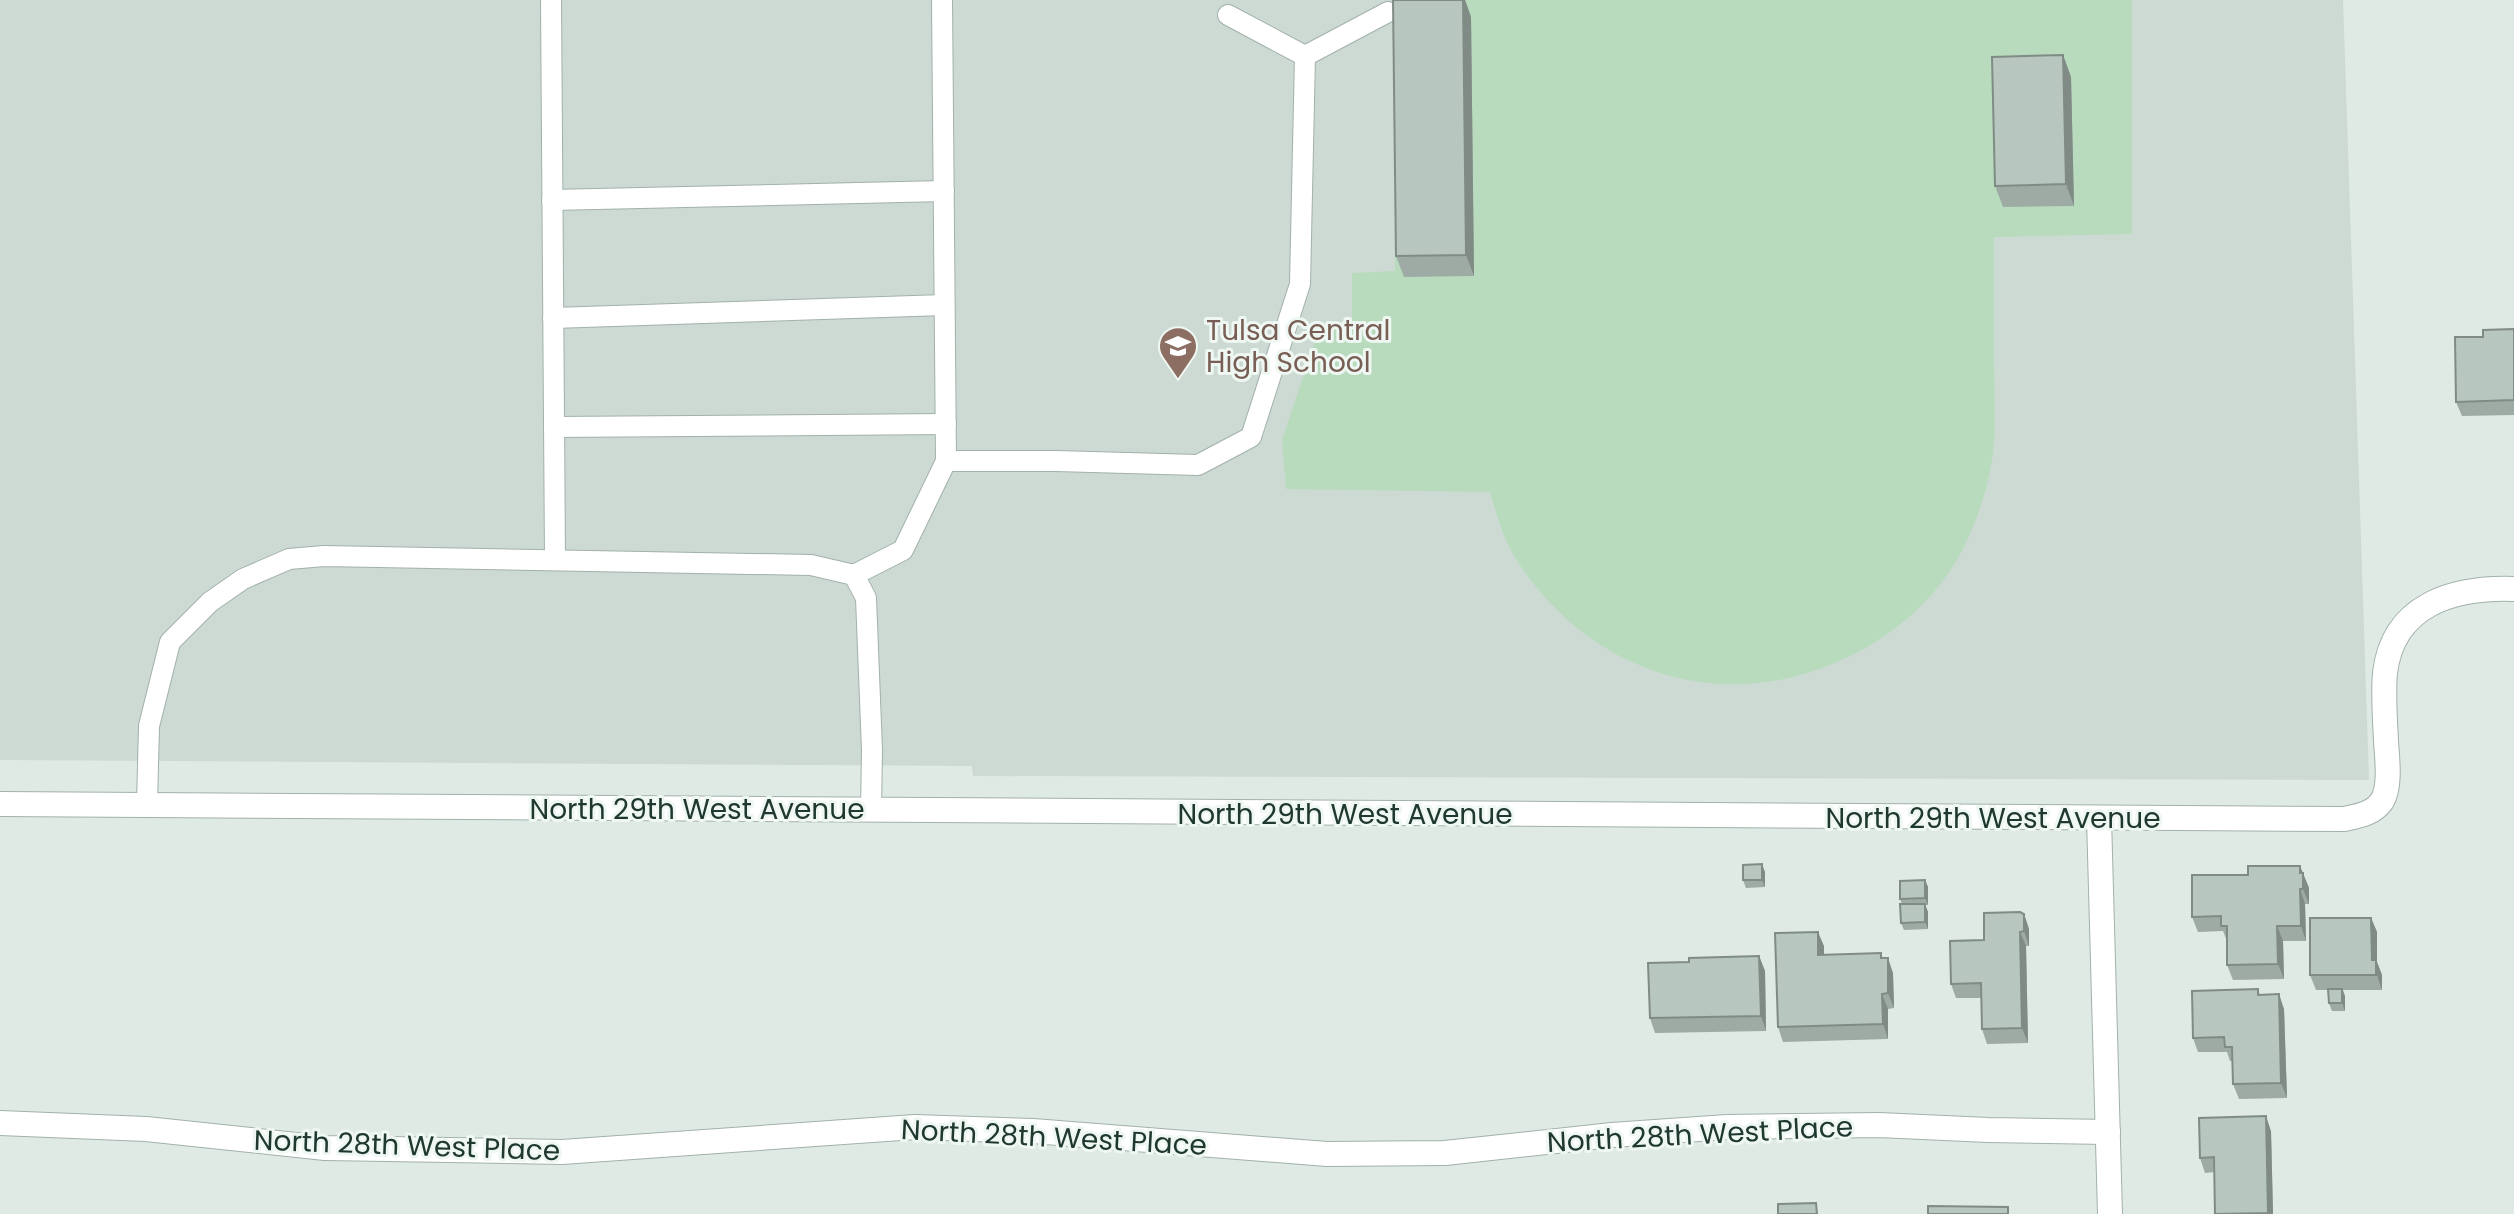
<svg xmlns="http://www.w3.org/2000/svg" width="2514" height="1214" viewBox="0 0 2514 1214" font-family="Poppins,sans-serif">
  <rect width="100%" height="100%" fill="#dfeae4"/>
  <path fill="#cddad3" d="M 0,0 L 2343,0 L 2369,780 L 973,776 L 972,766 L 0,760 Z"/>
  <path fill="#b8dbbd" d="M 1394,0 L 2132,0 L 2132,234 L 1994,237 C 1994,277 1994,317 1994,358 C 1994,386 1996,415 1994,443 C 1991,478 1980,515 1964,547 C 1937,600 1891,639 1837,662 C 1716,715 1587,670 1516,559 C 1503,539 1497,515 1490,492 L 1286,489 L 1282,440 L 1319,329 L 1352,328 L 1352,273 L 1395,271 Z"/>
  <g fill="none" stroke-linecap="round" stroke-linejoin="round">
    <defs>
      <g id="lane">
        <path d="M 551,0 L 555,560"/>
        <path d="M 1305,56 L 1388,12"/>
        <path d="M 552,200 L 944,191"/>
        <path d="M 553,318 L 944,305"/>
        <path d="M 554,427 L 946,424"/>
        <path d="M 946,461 L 1056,461 L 1198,465 L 1251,437 L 1300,284 L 1305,56 L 1228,15"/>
        <path d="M 854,575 L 903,550 L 946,461 L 942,0"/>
        <path d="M 147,805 L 149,726 L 170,642 L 210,602 L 243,579 L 289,559 L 324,556 L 811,565 L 854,575 L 866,598 L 872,750 L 871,811"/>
      </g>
      <g id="street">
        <path d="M 0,804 L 2344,819 C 2358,816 2373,814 2382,801 C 2391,786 2387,758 2386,741 C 2385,718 2383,695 2385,673 C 2393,604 2454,587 2514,589"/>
        <path d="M 2099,818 L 2110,1214"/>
        <path d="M 0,1123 L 146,1129 L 325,1148 L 562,1152 L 915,1127 L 1033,1131 L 1327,1154 L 1445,1153 L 1612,1135 L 1727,1127 L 1879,1125 L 1988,1130 L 2108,1132"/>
      </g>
    </defs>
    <use href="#lane" stroke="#a2b1aa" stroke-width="22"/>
    <use href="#street" stroke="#a2b1aa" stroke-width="26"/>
    <use href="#lane" stroke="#fff" stroke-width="20"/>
    <use href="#street" stroke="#fff" stroke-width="24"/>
  </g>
  <g fill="#9daba4">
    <path d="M 1463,0 L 1465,0 L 1471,17 L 1474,276 L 1404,277 L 1396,256 Z"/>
    <path d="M 2063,55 L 2071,77 L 2074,206 L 2003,207 L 1995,186 Z"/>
    <path d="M 2514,329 L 2514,415 L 2462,416 L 2456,402 L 2483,337 Z"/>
    <path d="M 2300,866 L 2309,888 L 2309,904 L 2305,904 L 2306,941 L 2283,941 L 2284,979 L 2233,980 L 2227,965 L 2227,941 L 2223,931 L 2198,932 L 2192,917 L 2248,875 Z"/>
    <path d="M 1765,872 L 1765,887 L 1746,888 L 1743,880 Z"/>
    <path d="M 1925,880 L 1928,887 L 1928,905 L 1925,905 L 1928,912 L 1928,929 L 1904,930 L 1901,923 L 1902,904 L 1900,899 Z"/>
    <path d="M 2024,914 L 2029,929 L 2029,946 L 2026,946 L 2028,1043 L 1987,1044 L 1982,1029 L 1981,998 L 1956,998 L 1951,984 L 1984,940 Z"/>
    <path d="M 2371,918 L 2377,932 L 2377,962 L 2382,975 L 2382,990 L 2343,990 L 2345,996 L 2345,1011 L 2332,1011 L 2329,1003 L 2328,990 L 2316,990 L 2310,975 Z"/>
    <path d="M 1824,946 L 1824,955 L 1883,958 L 1893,973 L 1894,1008 L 1888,1009 L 1888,1039 L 1783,1042 L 1778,1027 Z"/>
    <path d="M 1759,956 L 1765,971 L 1766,1031 L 1655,1033 L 1650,1018 L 1689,962 Z"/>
    <path d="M 2258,989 L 2260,995 L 2284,1009 L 2287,1098 L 2239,1099 L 2233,1084 L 2232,1061 L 2230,1061 L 2227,1052 L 2198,1052 L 2193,1038 Z"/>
    <path d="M 2271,1131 L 2273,1214 L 2215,1214 L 2214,1172 L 2205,1173 L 2200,1158 Z"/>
  </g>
  <g fill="#808b86">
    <path d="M 1463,0 L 1465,0 L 1471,17 L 1474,276 L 1466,255 Z"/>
    <path d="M 2063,55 L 2071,77 L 2074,206 L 2066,184 Z"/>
    <path d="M 1762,864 L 1765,872 L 1765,887 L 1762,880 Z"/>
    <path d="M 2300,866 L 2309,888 L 2309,904 L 2303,889 L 2300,873 Z"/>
    <path d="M 1925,880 L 1928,887 L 1928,905 L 1925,898 Z"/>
    <path d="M 2300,889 L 2305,904 L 2306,941 L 2301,926 Z"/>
    <path d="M 1925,904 L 1928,912 L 1928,929 L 1925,922 Z"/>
    <path d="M 2024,914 L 2029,929 L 2029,946 L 2024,931 Z"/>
    <path d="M 2371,918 L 2377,932 L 2377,962 L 2382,975 L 2382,990 L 2372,960 Z"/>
    <path d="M 2277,926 L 2283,941 L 2284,979 L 2278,964 Z"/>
    <path d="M 1818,932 L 1824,946 L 1824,970 L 1818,955 Z"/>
    <path d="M 2020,932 L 2026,946 L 2028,1043 L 2022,1028 Z"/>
    <path d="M 1759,956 L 1765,971 L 1766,1031 L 1761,1016 Z"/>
    <path d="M 1888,958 L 1893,973 L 1894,1008 L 1888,993 Z"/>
    <path d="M 2342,989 L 2345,996 L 2345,1011 L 2342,1003 Z"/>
    <path d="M 1882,994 L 1888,1009 L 1888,1039 L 1883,1024 Z"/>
    <path d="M 2279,994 L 2284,1009 L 2287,1098 L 2281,1083 Z"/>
    <path d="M 2266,1116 L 2271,1131 L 2273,1214 L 2268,1214 Z"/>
  </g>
  <g fill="#b7c7bf" stroke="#808b86" stroke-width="2">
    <path d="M 1393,0 L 1463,0 L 1466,255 L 1396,256 Z"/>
    <path d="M 2063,55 L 2066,184 L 1995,186 L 1992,57 Z"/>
    <path d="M 2514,329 L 2514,400 L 2456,402 L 2455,337 L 2483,337 L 2483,330 Z"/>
    <path d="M 1762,864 L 1762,880 L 1743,880 L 1743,865 Z"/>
    <path d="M 2248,866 L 2300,866 L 2300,873 L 2303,873 L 2303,889 L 2300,889 L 2301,926 L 2277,926 L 2278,964 L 2227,965 L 2227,926 L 2221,926 L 2221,916 L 2192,917 L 2192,875 L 2248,875 Z"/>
    <path d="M 1925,880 L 1925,898 L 1900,899 L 1900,881 Z"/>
    <path d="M 1900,904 L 1925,904 L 1925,922 L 1901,923 Z"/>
    <path d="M 2020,912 L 2024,914 L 2024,931 L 2020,932 L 2022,1028 L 1982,1029 L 1981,983 L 1951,984 L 1950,941 L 1984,940 L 1984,913 Z"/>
    <path d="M 2310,918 L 2371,918 L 2372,960 L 2376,960 L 2376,975 L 2310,975 Z"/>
    <path d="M 1818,932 L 1818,955 L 1881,953 L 1881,958 L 1888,958 L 1888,993 L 1882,994 L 1883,1024 L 1778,1027 L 1775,933 Z"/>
    <path d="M 1759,956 L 1761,1016 L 1650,1018 L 1648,963 L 1689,962 L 1689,958 Z"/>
    <path d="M 2258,989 L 2258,995 L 2279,994 L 2281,1083 L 2233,1084 L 2232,1047 L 2225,1047 L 2224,1037 L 2193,1038 L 2192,991 Z"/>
    <path d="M 2328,989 L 2342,989 L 2342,1003 L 2329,1003 Z"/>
    <path d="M 2266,1116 L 2268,1213 L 2215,1214 L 2214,1157 L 2200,1158 L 2199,1118 Z"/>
    <path d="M 1816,1203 L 1817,1214 L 1778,1214 L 1778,1204 Z"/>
    <path d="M 1928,1206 L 2008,1207 L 2008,1214 L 1928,1214 Z"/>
  </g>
  <defs>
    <symbol id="school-pin" viewBox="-11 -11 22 30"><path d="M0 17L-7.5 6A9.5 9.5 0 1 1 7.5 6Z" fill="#8d6e63" stroke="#eff7f2"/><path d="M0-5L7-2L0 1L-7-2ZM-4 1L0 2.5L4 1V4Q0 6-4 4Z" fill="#fff"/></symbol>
  </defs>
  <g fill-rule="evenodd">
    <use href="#school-pin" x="1156" y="324" width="44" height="60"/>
  </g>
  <g text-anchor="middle" stroke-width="6" stroke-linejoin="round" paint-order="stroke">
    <g font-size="28" fill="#785e54" stroke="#eff7f2" text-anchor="start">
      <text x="1206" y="340">Tulsa Central<tspan x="1206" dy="32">High School</tspan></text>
    </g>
    <g font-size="28" fill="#203930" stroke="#eff7f2">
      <text x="697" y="819">North 29th West Avenue</text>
      <text x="1345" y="824">North 29th West Avenue</text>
      <text x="1993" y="828">North 29th West Avenue</text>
      <text transform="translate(1700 1134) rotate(-3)" y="10">North 28th West Place</text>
      <text transform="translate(1054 1137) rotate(3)" y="10">North 28th West Place</text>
      <text transform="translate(407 1145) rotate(2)" y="10">North 28th West Place</text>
    </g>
  </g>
</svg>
